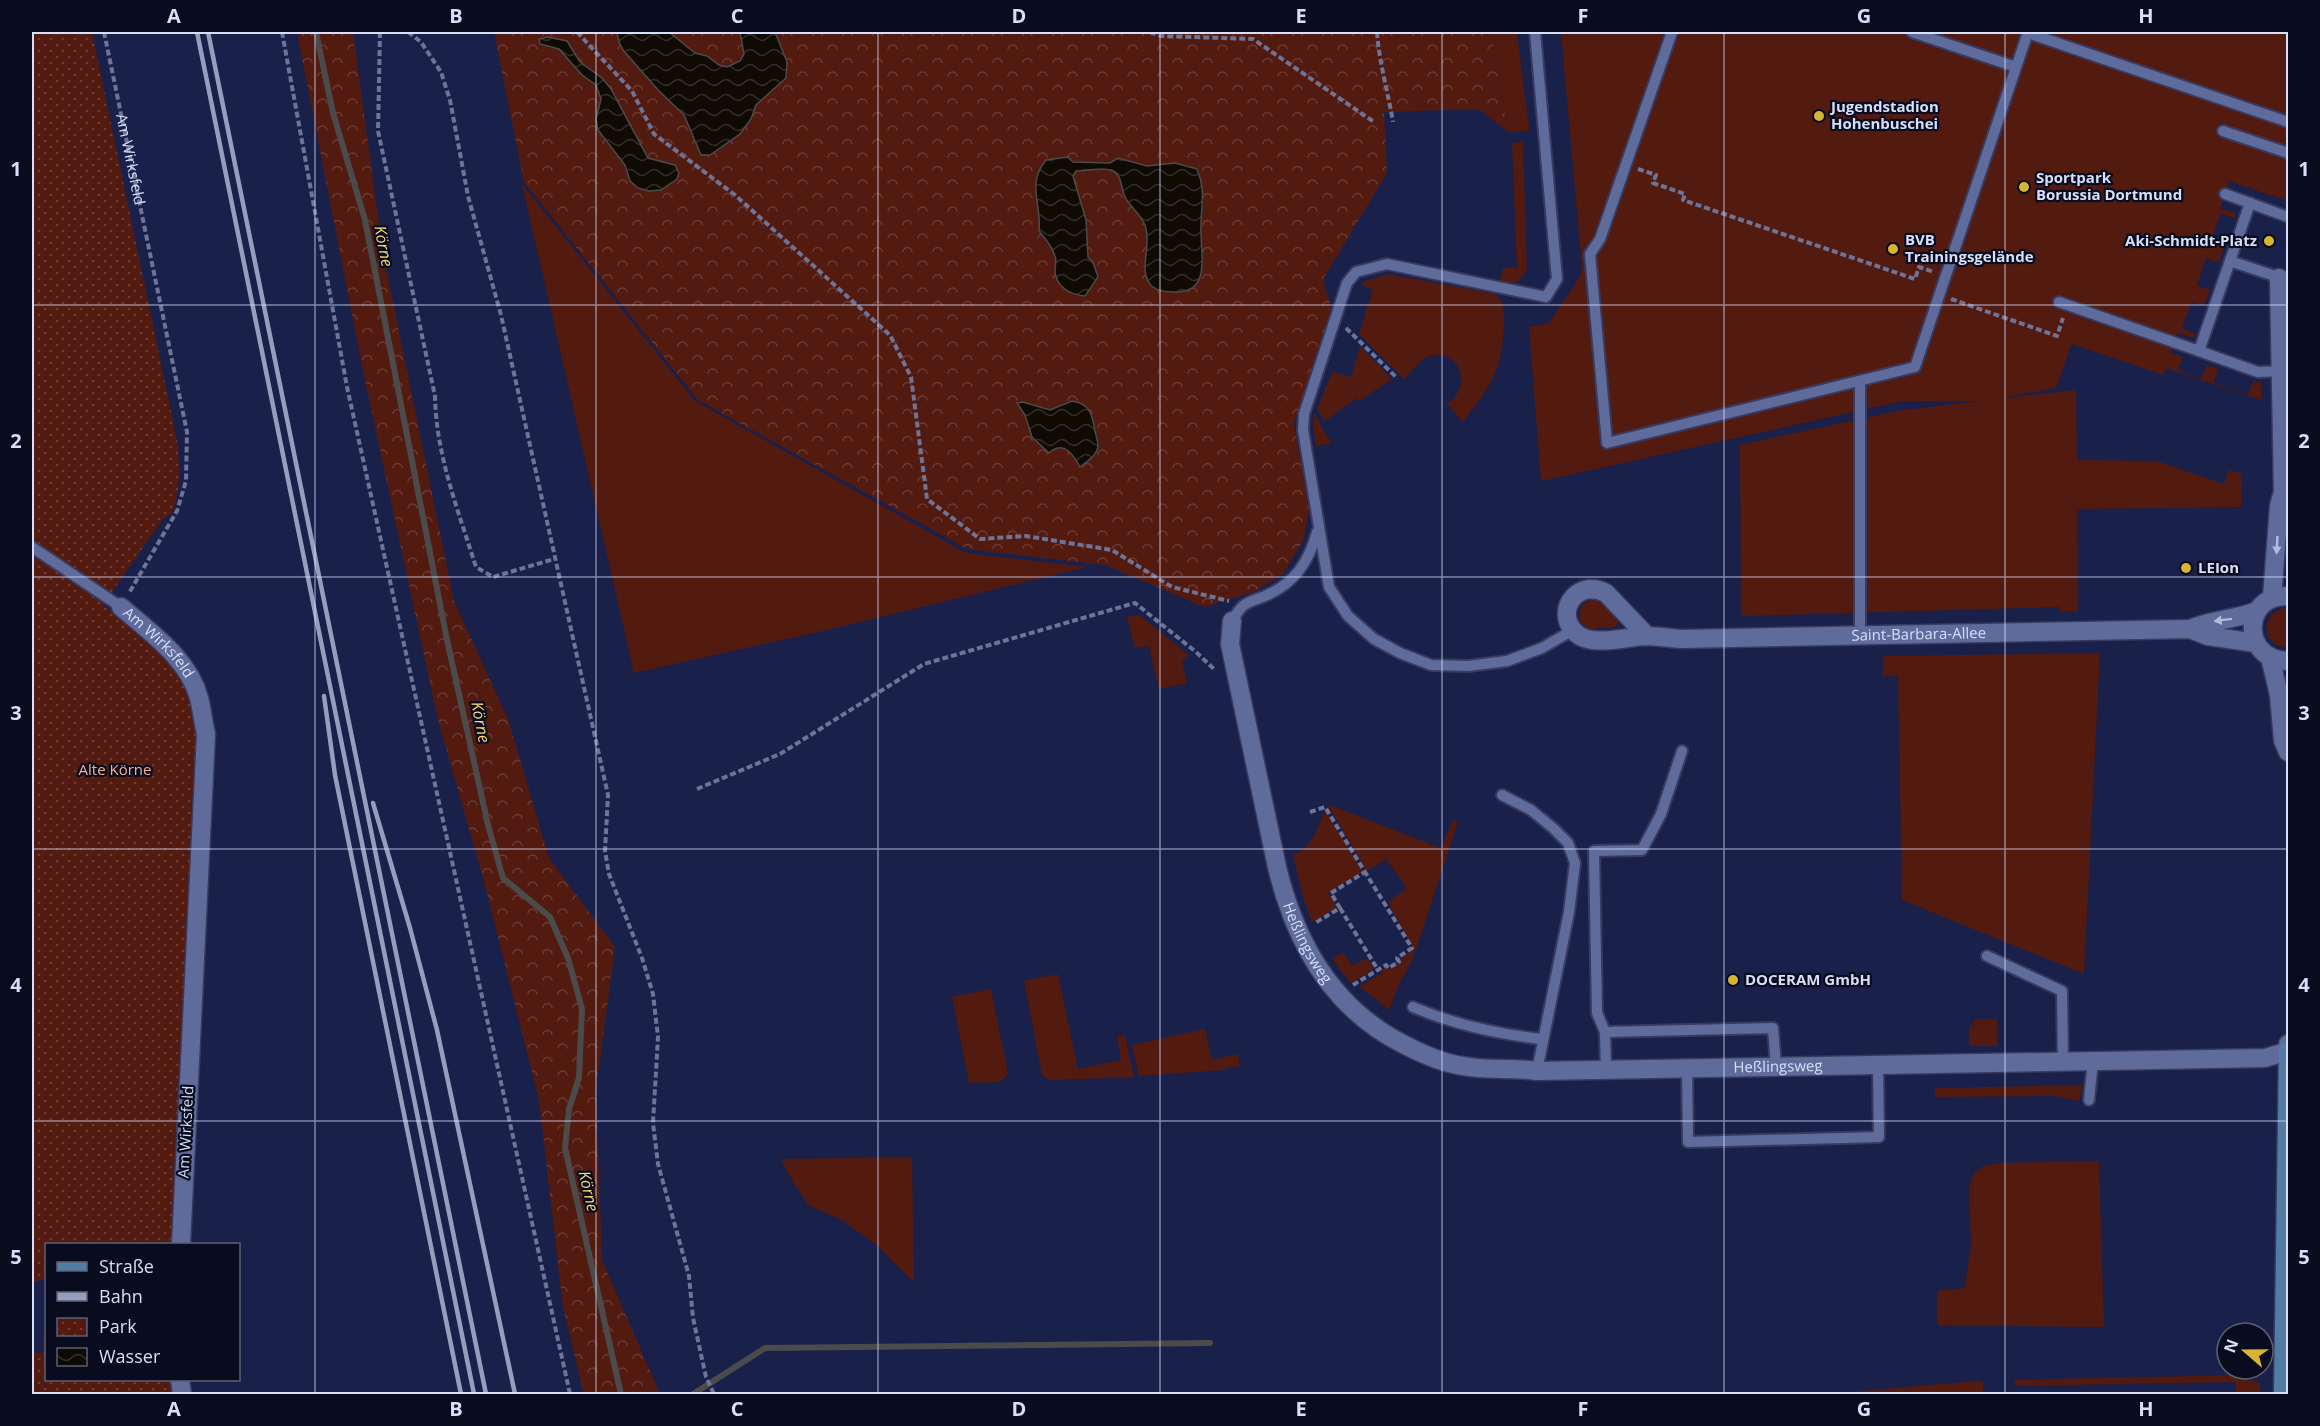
<svg xmlns="http://www.w3.org/2000/svg" width="2320" height="1426" viewBox="0 0 2320 1426" font-family="'Open Sans',sans-serif">
  <defs>
    <pattern id="forest-crowns" width="20" height="18" patternUnits="userSpaceOnUse" patternTransform="scale(1.5)"><rect width="20" height="18" fill="#531a10"/><path d="M2 6a3 3 0 1 1 6 0M12 15a3 3 0 1 1 6 0" fill="none" stroke="#6b3b34"/></pattern>
    <pattern id="park-dots" width="8" height="8" patternUnits="userSpaceOnUse" patternTransform="scale(1.5)"><rect width="8" height="8" fill="#531a10"/><path d="M2 2h.1M6 6h.1" fill="none" stroke="#6b3b34" stroke-width="1.8" stroke-linecap="round"/></pattern>
    <pattern id="water-waves" width="16" height="10" patternUnits="userSpaceOnUse" patternTransform="scale(1.5)"><rect width="16" height="10" fill="#100b02"/><path d="M0 5q4-4 8 0t8 0" fill="none" stroke="#322e28"/></pattern>
  </defs>
  <rect width="100%" height="100%" fill="#192049"/>
  <g fill="#531a10">
    <path d="M 1491,32 L 1517,32 L 1529,128 L 1528,131 L 1508,132 Z"/>
    <path d="M 1561,32 L 2288,32 L 2288,201 L 2229,181 L 2220,208 L 2236,213 L 2234,218 L 2220,214 L 2211,241 L 2225,246 L 2219,262 L 2206,258 L 2197,285 L 2210,290 L 2204,306 L 2191,302 L 2182,328 L 2195,334 L 2194,338 L 2177,333 L 2171,353 L 2183,357 L 2178,370 L 2201,379 L 2207,365 L 2218,369 L 2214,383 L 2248,395 L 2253,381 L 2261,383 L 2261,400 L 2166,368 L 2163,375 L 2072,344 L 2056,388 L 1997,399 L 2076,390 L 2077,460 L 2157,461 L 2224,484 L 2229,470 L 2242,474 L 2241,507 L 2077,509 L 2078,612 L 2060,611 L 2060,607 L 1741,616 L 1740,445 L 1897,411 L 1980,401 L 1903,401 L 1541,481 L 1529,327 L 1549,323 L 1579,278 L 1582,267 Z"/>
    <path d="M 1523,142 L 1527,269 C 1522,281 1510,288 1500,279 L 1503,268 L 1517,268 L 1512,143 Z"/>
    <path d="M 522,184 L 695,401 L 966,553 L 1087,567 L 827,630 L 634,673 Z"/>
    <path d="M 1388,274 L 1495,294 C 1504,301 1505,314 1504,324 C 1502,372 1491,385 1463,422 L 1447,404 C 1475,386 1458,345 1427,357 C 1417,361 1413,372 1404,379 L 1359,334 L 1373,289 L 1361,285 L 1363,282 Z"/>
    <path d="M 1360,346 L 1392,379 L 1359,401 L 1357,398 L 1325,421 L 1317,409 L 1332,372 L 1351,377 Z"/>
    <path d="M 1314,413 L 1321,424 L 1320,425 L 1332,443 L 1316,446 L 1313,426 Z"/>
    <path d="M 1590,600 C 1602,599 1613,610 1618,620 L 1616,627 L 1590,629 L 1581,623 C 1576,613 1580,605 1590,600 Z"/>
    <path d="M 2284,608 L 2288,609 L 2288,647 C 2262,649 2259,614 2284,608 Z"/>
    <path d="M 1139,615 L 1189,655 L 1182,662 L 1187,683 L 1159,689 L 1149,646 L 1135,648 L 1127,617 Z"/>
    <path d="M 2100,653 L 2084,974 L 1902,900 L 1898,675 L 1883,677 L 1883,656 Z"/>
    <path d="M 1327,804 L 1441,848 L 1453,820 L 1458,822 L 1416,950 L 1404,977 L 1402,977 L 1389,1010 L 1359,986 L 1382,973 L 1381,971 L 1386,967 L 1388,970 L 1400,963 L 1399,960 L 1414,950 L 1388,902 L 1407,888 L 1386,859 L 1367,871 Z"/>
    <path d="M 1325,810 L 1363,872 L 1328,892 L 1337,907 L 1312,922 L 1304,900 L 1293,855 C 1314,847 1317,828 1325,810 Z"/>
    <path d="M 1343,952 L 1352,966 L 1367,958 L 1374,969 L 1351,983 L 1332,959 Z"/>
    <path d="M 1058,974 L 1078,1069 L 1121,1060 L 1117,1036 L 1125,1035 L 1134,1077 L 1050,1080 L 1042,1075 L 1024,981 Z"/>
    <path d="M 991,989 L 1008,1073 L 1001,1082 L 969,1083 L 952,997 Z"/>
    <path d="M 1974,1019 L 1997,1019 L 1997,1046 L 1969,1046 L 1969,1025 L 1974,1025 Z"/>
    <path d="M 1205,1029 L 1212,1060 L 1238,1054 L 1240,1066 L 1225,1068 L 1225,1070 L 1139,1076 L 1132,1045 Z"/>
    <path d="M 2079,1085 L 2083,1085 L 2079,1101 L 2055,1096 L 1935,1097 L 1935,1088 Z"/>
    <path d="M 912,1157 L 914,1283 L 877,1245 L 840,1219 L 809,1206 L 794,1184 L 781,1159 Z"/>
    <path d="M 2099,1161 L 2104,1327 L 1937,1325 L 1937,1291 L 1965,1288 L 1971,1242 L 1969,1188 L 1973,1175 L 1983,1166 L 1998,1163 Z"/>
    <path d="M 2235,1375 L 2260,1383 L 2260,1394 L 2236,1394 L 2235,1382 L 2018,1386 L 2014,1382 L 2014,1380 Z"/>
    <path d="M 1976,1381 L 1983,1382 L 1983,1394 L 1849,1394 L 1850,1392 Z"/>
  </g>
  <g fill="url(#forest-crowns)" fill-rule="evenodd">
    <path d="M 297,32 L 353,32 L 383,253 L 454,601 L 508,719 L 549,858 L 615,947 L 596,1089 L 602,1260 L 660,1394 L 584,1394 L 563,1307 L 539,1100 L 485,885 L 438,720 L 363,371 Z"/>
    <path d="M 494,32 L 1491,32 L 1508,132 L 1479,109 L 1384,112 L 1387,173 L 1323,279 L 1332,310 L 1294,424 L 1309,508 L 1304,539 L 1283,574 L 1253,592 L 1204,607 L 1105,565 L 967,549 L 698,400 L 524,182 ZM 1118,158 L 1147,166 L 1175,163 L 1204,201 L 1201,230 L 1203,255 L 1145,254 C 1147,238 1147,224 1137,210 C 1133,205 1128,201 1125,195 C 1122,188 1121,175 1113,171 C 1105,166 1085,171 1076,171 L 1073,176 L 1088,237 L 1088,257 L 1055,273 C 1057,252 1051,247 1039,231 L 1041,214 L 1073,162 L 1110,163 ZM 1072,401 C 1082,412 1104,433 1098,450 C 1095,456 1086,462 1080,467 L 1072,452 L 1064,448 L 1055,448 L 1029,430 L 1025,415 L 1017,404 L 1023,402 L 1050,410 Z"/>
  </g>
  <g fill="url(#park-dots)">
    <path d="M 32,32 L 92,32 L 178,445 C 179,468 181,491 172,513 L 162,520 L 103,605 L 144,633 L 185,680 L 198,724 L 194,860 L 171,1244 L 46,1244 L 46,1279 L 34,1282 L 32,1288 Z"/>
    <path d="M 46,1306 L 46,1380 L 174,1380 L 176,1394 L 32,1394 L 32,1352 L 44,1353 Z"/>
  </g>
  <g fill="url(#water-waves)" stroke="#4c4b4c" stroke-width="1.5">
    <path d="M 617,32 L 669,32 L 695,53 L 707,56 L 719,65 L 727,67 L 740,61 L 744,54 L 740,32 L 775,32 L 787,62 L 786,78 L 756,105 L 751,119 L 740,134 L 710,155 L 701,155 L 684,115 L 659,91 L 623,50 L 619,42 Z"/>
    <path d="M 548,37 L 567,41 L 580,62 L 602,78 L 611,89 L 648,158 L 675,165 L 679,173 L 677,179 L 661,190 L 649,191 L 638,188 L 630,181 L 625,165 L 598,130 L 596,119 L 601,99 L 596,85 L 582,75 L 559,49 L 540,44 L 539,39 Z"/>
    <path d="M 1068,157 L 1073,162 L 1110,163 L 1118,158 L 1147,166 L 1175,163 L 1197,169 C 1207,193 1200,207 1201,232 C 1201,255 1211,293 1175,292 C 1168,292 1158,291 1153,287 C 1139,277 1148,252 1147,238 C 1147,218 1135,213 1126,199 C 1122,192 1122,184 1119,177 C 1112,164 1088,171 1076,171 L 1073,176 L 1086,220 L 1088,257 L 1093,262 L 1098,277 L 1085,296 C 1071,295 1055,287 1055,270 C 1055,265 1057,261 1055,256 C 1052,246 1045,238 1039,231 C 1042,204 1026,184 1046,160 Z"/>
    <path d="M 1072,401 C 1091,404 1092,415 1095,431 C 1096,437 1100,445 1097,450 C 1095,457 1085,463 1080,467 C 1073,454 1064,440 1049,453 L 1032,437 L 1025,415 L 1017,403 L 1023,402 L 1050,410 Z"/>
  </g>
  <g fill="none" stroke-linecap="round" stroke-linejoin="round">
    <g stroke="#4c4b4c" stroke-width="6">
      <path d="M 316,32 L 333,113 L 365,220 L 447,640 L 488,825 L 503,878 L 550,917 L 568,958 L 582,1009 L 579,1078 L 569,1109 L 565,1148 L 621,1394"/>
      <path d="M 693,1394 L 765,1348 L 1210,1343"/>
    </g>
    <defs>
      <g id="lane">
        <path d="M 1535,32 L 1557,279 L 1546,297 L 1387,264 L 1356,272 L 1347,283 L 1304,414 L 1303,430 L 1329,587 L 1348,616 L 1374,639 L 1400,653 L 1431,665 L 1468,666 L 1507,661 L 1542,648 L 1573,630"/>
        <path d="M 1672,32 L 1600,239 L 1590,254 L 1607,443 L 1915,367 L 2028,32"/>
        <path d="M 1912,32 L 2016,67"/>
        <path d="M 2028,33 L 2288,122"/>
        <path d="M 2223,131 L 2288,153"/>
        <path d="M 2225,194 L 2288,217"/>
        <path d="M 2250,203 L 2230,261 L 2287,280 L 2288,276"/>
        <path d="M 2059,302 L 2199,351 L 2230,261"/>
        <path d="M 2199,351 L 2258,372 L 2281,371"/>
        <path d="M 1860,381 L 1860,635"/>
        <path d="M 32,547 L 121,607"/>
        <path d="M 1232,621 C 1235,616 1239,610 1243,606 C 1249,601 1258,599 1265,596 C 1294,584 1309,562 1317,532"/>
        <path d="M 1502,795 L 1531,810 L 1553,828 L 1568,843 L 1575,863 L 1569,912 L 1537,1071"/>
        <path d="M 1987,956 L 2062,991 L 2063,1062"/>
        <path d="M 1413,1007 C 1455,1025 1497,1034 1542,1039"/>
        <path d="M 1605,1032 L 1773,1028 L 1776,1067"/>
        <path d="M 1687,1068 L 1688,1142 L 1879,1137 L 1878,1066"/>
        <path d="M 1606,1069 L 1605,1032 L 1597,1013 L 1594,851 L 1642,850 L 1661,814 L 1682,751"/>
        <path d="M 2089,1100 L 2093,1061"/>
      </g>
      <g id="street">
        <path d="M 2288,596 C 2242,594 2240,660 2288,661"/>
        <path d="M 2272,598 L 2279,506 L 2283,492 L 2279,278"/>
        <path id="s2" d="M 121,607 C 150,632 189,659 199,698 C 202,709 203,722 206,734 L 181,1244"/>
        <path id="s3" d="M 1232,621 L 1230,644 L 1277,867 C 1295,942 1332,1008 1403,1044 C 1422,1054 1442,1063 1463,1066 C 1488,1071 1513,1067 1537,1071 L 2265,1058 L 2288,1051 L 2288,1044"/>
        <path d="M 2190,629 C 2213,619 2234,620 2257,611"/>
        <path id="s4" d="M 1647,636 L 1606,593 C 1575,577 1553,615 1577,634 C 1593,647 1625,637 1645,636 C 1657,636 1669,638 1681,639 L 2190,629 L 2208,636 L 2256,643"/>
        <path d="M 2270,657 L 2279,695 L 2283,740 L 2288,752"/>
        <path d="M 180,1380 L 182,1394"/>
      </g>
      <path id="secondary" d="M 2283,1394 L 2288,1051"/>
    </defs>
    <use href="#lane" stroke="#383b5f" stroke-width="14"/>
    <use href="#street" stroke="#383b5f" stroke-width="21"/>
    <use href="#secondary" stroke="#383b5f" stroke-width="21"/>
    <g stroke="#6d7497" stroke-width="4" stroke-dasharray="6 3" stroke-linecap="butt">
      <path id="s1" d="M 104,32 L 187,432 L 186,481 L 177,511 L 129,593"/>
      <path d="M 282,32 L 347,387 L 570,1394"/>
      <path d="M 380,32 L 378,131 L 435,396 C 436,455 458,510 476,567 L 493,577 L 554,559"/>
      <path d="M 408,32 L 421,42 L 441,72 L 450,100 L 468,196 L 501,315 L 608,795 L 605,851 L 609,874 L 642,958 L 653,994 L 658,1037 L 653,1123 L 658,1164 L 689,1276 L 693,1318 L 706,1377 L 714,1394"/>
      <path d="M 577,32 L 632,91 L 654,134 L 735,195 L 890,335 L 911,377 L 927,499 L 980,539 L 1026,536 L 1112,550 L 1172,587 L 1229,601"/>
      <path d="M 1150,32 L 1161,36 L 1253,39 L 1374,122"/>
      <path d="M 1377,32 C 1379,62 1388,92 1393,122"/>
      <path d="M 1638,169 L 1656,175 L 1653,183 L 1685,194 L 1683,200 L 1915,279 L 1919,267 L 1934,272"/>
      <path d="M 1951,299 L 2057,336 L 2063,318"/>
      <path d="M 1346,328 L 1397,378"/>
      <path d="M 697,789 L 780,754 L 924,664 L 1135,603 L 1196,652 L 1215,670"/>
      <path d="M 1310,812 L 1325,807 L 1365,872 L 1331,893 L 1340,908 L 1315,923"/>
      <path d="M 1340,908 L 1378,970"/>
      <path d="M 1353,985 L 1386,965 L 1388,968 L 1399,962 L 1397,958 L 1412,948 L 1365,872"/>
    </g>
    <use href="#lane" stroke="#5f6c9b" stroke-width="10"/>
    <use href="#street" stroke="#5f6c9b" stroke-width="18"/>
    <use href="#secondary" stroke="#527ca3" stroke-width="18"/>
    <g stroke="#969ebd" stroke-width="4.5">
      <path d="M 197,32 L 474,1394"/>
      <path d="M 208,32 L 486,1394"/>
      <path d="M 324,696 L 335,775 L 461,1394"/>
      <path d="M 373,803 L 410,928 L 437,1030 L 515,1394"/>
    </g>
  </g>
  <defs><path id="oneway-solid" d="M-6-.8H1V-3.2L6.5 0L1 3.2V.8H-6Z" transform="scale(1.5)"/></defs>
  <g fill="#b3bcde">
    <use href="#oneway-solid" transform="translate(2277 545) rotate(93)"/>
    <use href="#oneway-solid" transform="translate(2223 620) rotate(173)"/>
  </g>
  <path fill="none" stroke="#d7dffa" stroke-width="1.5" stroke-opacity="0.55" d="M 315,32 L 315,1394M 596,32 L 596,1394M 878,32 L 878,1394M 1160,32 L 1160,1394M 1442,32 L 1442,1394M 1724,32 L 1724,1394M 2005,32 L 2005,1394M 32,305 L 2288,305M 32,577 L 2288,577M 32,849 L 2288,849M 32,1121 L 2288,1121"/>
  <g fill="#d8b434" stroke="#080c1e" stroke-width="2">
    <circle cx="1819" cy="116" r="6"/>
    <circle cx="2024" cy="187" r="6"/>
    <circle cx="2269" cy="241" r="6"/>
    <circle cx="1893" cy="249" r="6"/>
    <circle cx="2186" cy="568" r="6"/>
    <circle cx="1733" cy="980" r="6"/>
  </g>
  <g text-anchor="middle" stroke-width="4.5" stroke-linejoin="round" paint-order="stroke">
    <g font-size="15" font-weight="bold" fill="#d7dffa" stroke="#080c1e" text-anchor="start">
      <text x="1831" y="112">Jugendstadion<tspan x="1831" dy="17">Hohenbuschei</tspan></text>
      <text x="2036" y="183">Sportpark<tspan x="2036" dy="17">Borussia Dortmund</tspan></text>
      <text x="1905" y="245">BVB<tspan x="1905" dy="17">Trainingsgelände</tspan></text>
      <text x="2257" y="246" text-anchor="end">Aki-Schmidt-Platz</text>
      <text x="2198" y="573">LEIon</text>
      <text x="1745" y="985">DOCERAM GmbH</text>
    </g>
    <g font-size="15" fill="#d7dffa" stroke="#080c1e">
      <text dy="5" stroke="none"><textPath href="#s1" startOffset="130">Am Wirksfeld</textPath></text>
      <text dy="5" stroke="none"><textPath href="#s4" startOffset="480">Saint-Barbara-Allee</textPath></text>
      <text dy="5" stroke="none"><textPath href="#s2" startOffset="52">Am Wirksfeld</textPath></text>
      <text dy="5" stroke="none"><textPath href="#s3" startOffset="333">Heßlingsweg</textPath></text>
      <text dy="5" stroke="none"><textPath href="#s3" startOffset="855">Heßlingsweg</textPath></text>
      <text transform="translate(186 1132) rotate(-87)" y="5">Am Wirksfeld</text>
    </g>
    <g font-size="15" fill="#faac9c" stroke="#080c1e">
      <text x="115" y="775">Alte Körne</text>
    </g>
    <g font-size="16" font-style="italic" fill="#f9d973" stroke="#080c1e">
      <text transform="translate(384 246) rotate(79)" y="6">Körne</text>
      <text transform="translate(481 722) rotate(79)" y="6">Körne</text>
      <text transform="translate(589 1191) rotate(77)" y="6">Körne</text>
    </g>
  </g>
  <rect width="2320" height="1426" fill="none" stroke="#080c1e" stroke-width="66"/>
  <rect x="45" y="1243" width="195" height="138" fill="#080c1e" stroke="#5b6076" stroke-width="1.5"/>
  <rect x="57" y="1262" width="30" height="9" fill="#527ca3" stroke="#5b6076" stroke-width="1.5"/>
  <text x="99" y="1273" font-size="18" fill="#d7dffa">Straße</text>
  <rect x="57" y="1292" width="30" height="9" fill="#969ebd" stroke="#5b6076" stroke-width="1.5"/>
  <text x="99" y="1303" font-size="18" fill="#d7dffa">Bahn</text>
  <rect x="57" y="1318" width="30" height="18" fill="url(#park-dots)" stroke="#5b6076" stroke-width="1.5"/>
  <text x="99" y="1333" font-size="18" fill="#d7dffa">Park</text>
  <rect x="57" y="1348" width="30" height="18" fill="url(#water-waves)" stroke="#5b6076" stroke-width="1.5"/>
  <text x="99" y="1363" font-size="18" fill="#d7dffa">Wasser</text>
  <g transform="translate(2245 1351) rotate(290)"><circle r="28" fill="#080c1e" stroke="#5b6076" stroke-width="1.5"/>
  <path d="M0-4.5L10 22L0 15L-10 22Z" fill="#d8b434"/>
  <text y="-9" font-size="16" font-weight="bold" text-anchor="middle" fill="#d7dffa">N</text>
  </g>
  <rect x="33" y="33" width="2254" height="1360" fill="none" stroke="#d7dffa" stroke-width="2"/>
  <g font-size="20" text-anchor="middle" font-weight="bold" fill="#d7dffa">
    <text x="174" y="23">A</text>
    <text x="456" y="23">B</text>
    <text x="737" y="23">C</text>
    <text x="1019" y="23">D</text>
    <text x="1301" y="23">E</text>
    <text x="1583" y="23">F</text>
    <text x="1864" y="23">G</text>
    <text x="2146" y="23">H</text>
    <text x="16" y="176">1</text>
    <text x="2304" y="176">1</text>
    <text x="16" y="448">2</text>
    <text x="2304" y="448">2</text>
    <text x="16" y="720">3</text>
    <text x="2304" y="720">3</text>
    <text x="16" y="992">4</text>
    <text x="2304" y="992">4</text>
    <text x="16" y="1264">5</text>
    <text x="2304" y="1264">5</text>
    <text x="174" y="1416">A</text>
    <text x="456" y="1416">B</text>
    <text x="737" y="1416">C</text>
    <text x="1019" y="1416">D</text>
    <text x="1301" y="1416">E</text>
    <text x="1583" y="1416">F</text>
    <text x="1864" y="1416">G</text>
    <text x="2146" y="1416">H</text>
  </g>
</svg>
